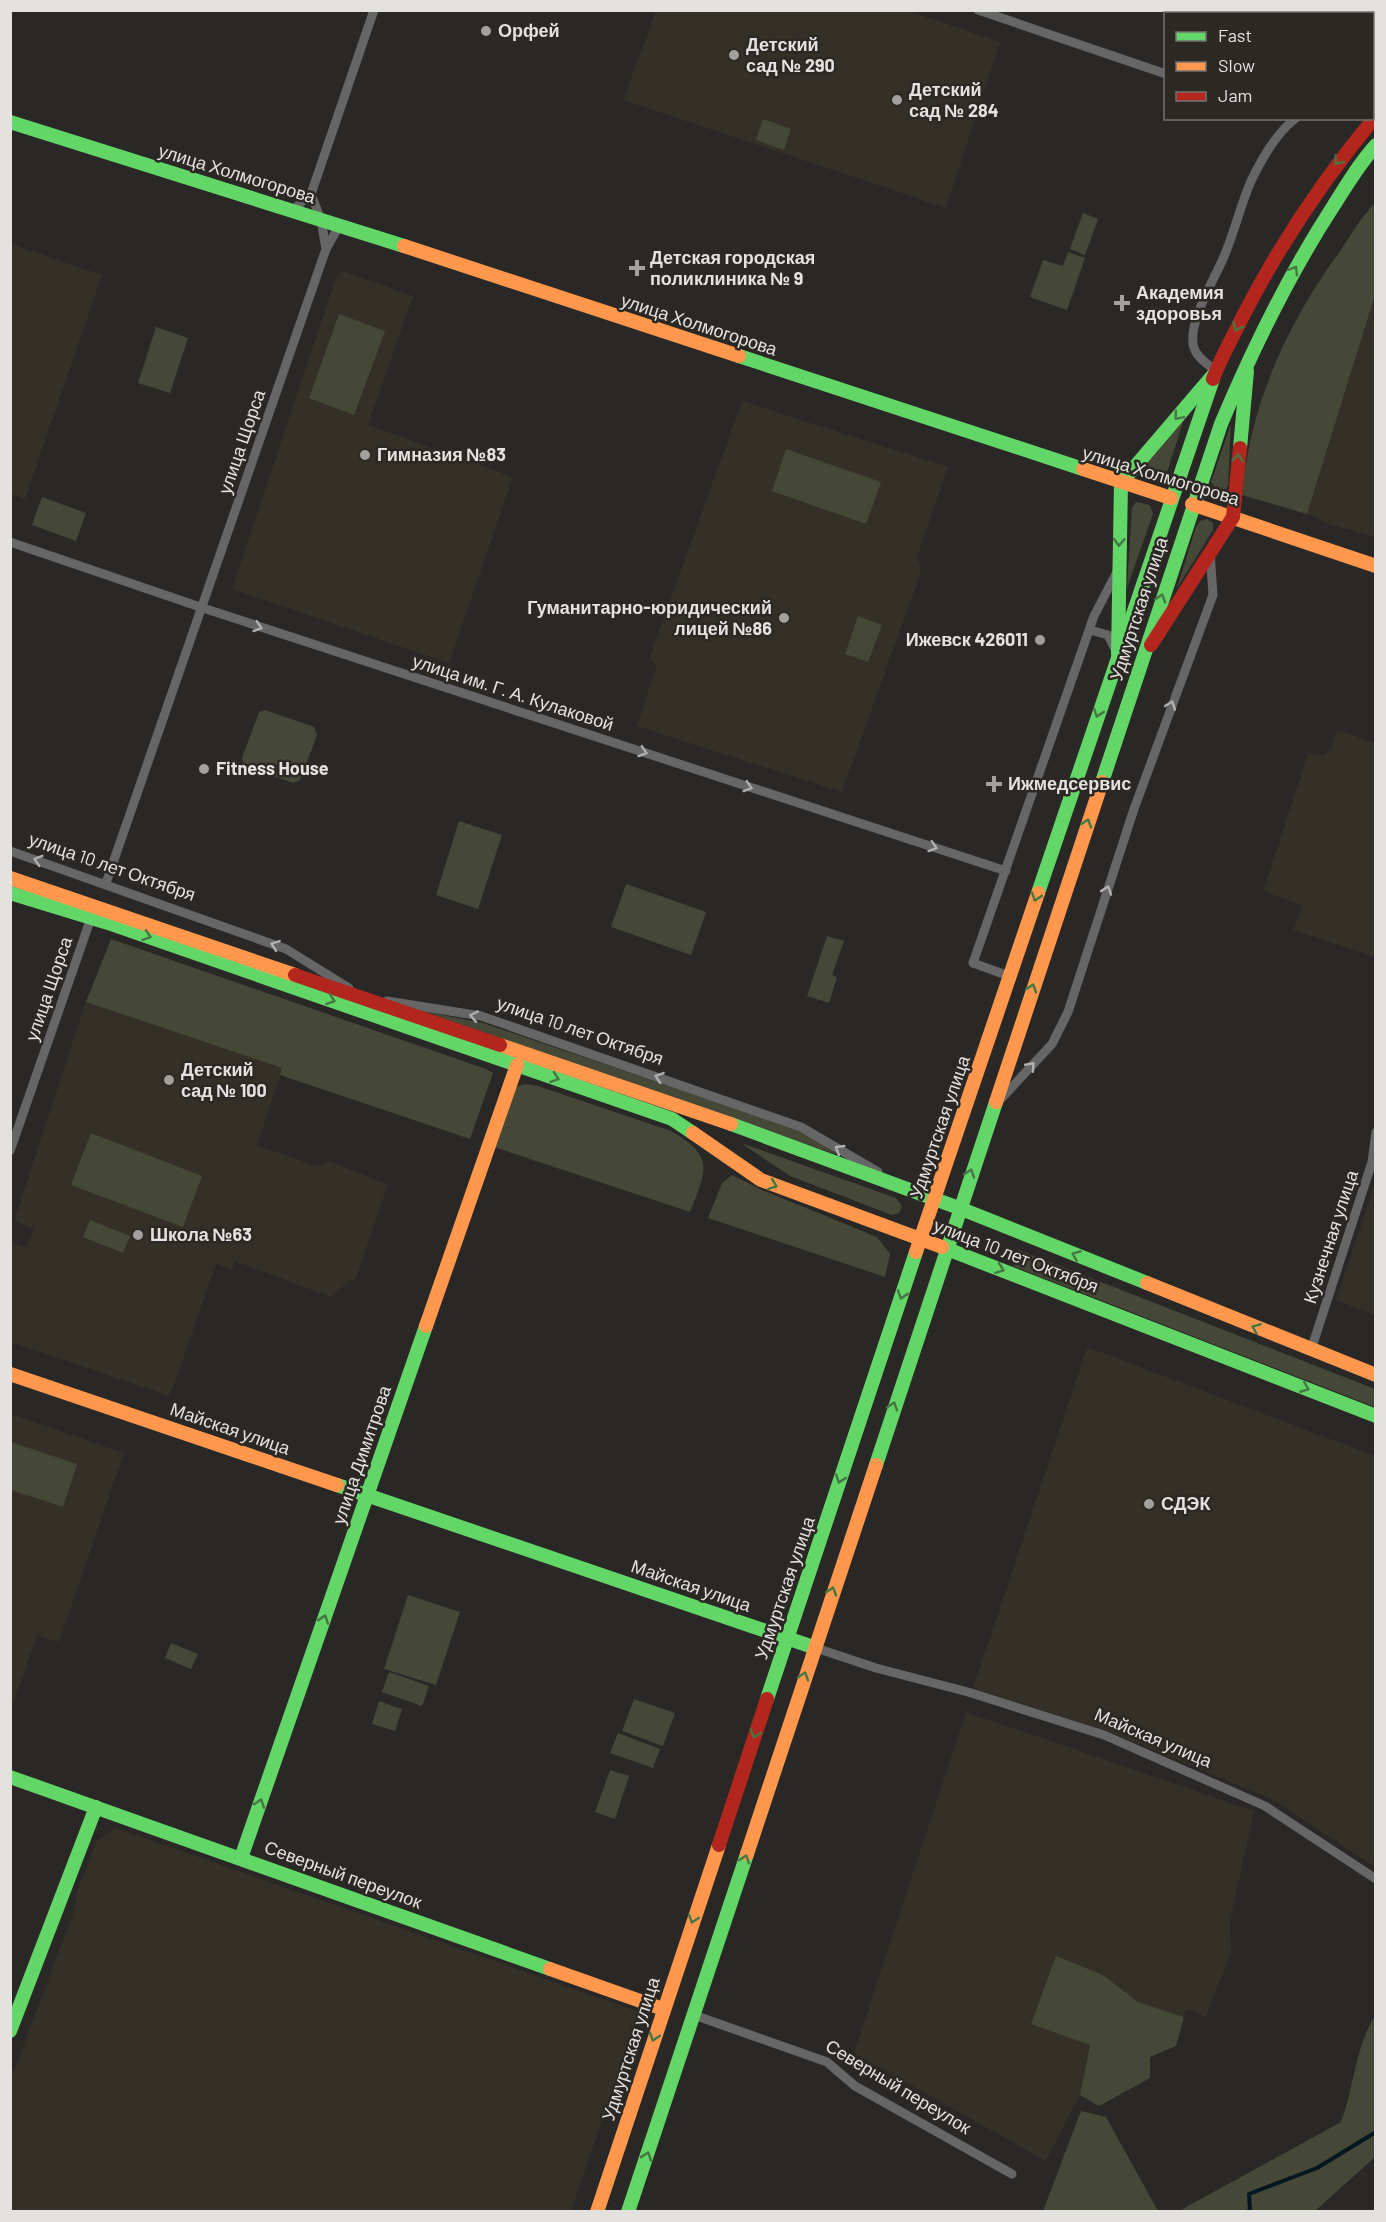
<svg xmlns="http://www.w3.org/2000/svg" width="1386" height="2222" viewBox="0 0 1386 2222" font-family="Barlow,sans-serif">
  <rect width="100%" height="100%" fill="#2a2826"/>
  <g fill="#353027">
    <path d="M 656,11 L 908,11 L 1000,42 L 946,208 L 623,100 Z"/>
    <path d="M 11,244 L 102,275 L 25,499 L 11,494 Z"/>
    <path d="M 343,271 L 413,296 L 368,425 L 513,477 L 449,663 L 232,589 L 337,275 Z"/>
    <path d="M 1375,295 L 1375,537 L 1329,524 L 1307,514 Z"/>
    <path d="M 742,401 L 948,467 L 917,557 L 921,572 L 842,792 L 637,726 L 657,665 L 649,659 Z"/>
    <path d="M 1337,730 L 1375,743 L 1375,957 L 1293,930 L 1303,905 L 1263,891 L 1308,754 L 1324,755 L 1332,746 Z"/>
    <path d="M 86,1002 L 283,1068 L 257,1145 L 318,1167 L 328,1161 L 388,1184 L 355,1281 L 350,1280 L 331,1297 L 235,1261 L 232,1269 L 216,1264 L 170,1396 L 11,1342 L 11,1242 L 27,1247 L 34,1228 L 14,1221 Z"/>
    <path d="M 1375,1184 L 1375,1315 L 1336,1300 Z"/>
    <path d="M 1087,1347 L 1375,1456 L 1375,1867 L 1272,1799 L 1105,1730 L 973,1688 Z"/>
    <path d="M 11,1414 L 124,1453 L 59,1642 L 37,1635 L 11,1711 Z"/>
    <path d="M 966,1712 L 1254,1811 L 1230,1921 L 1231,1953 L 1206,2017 L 1187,2009 L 1184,2017 L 1138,2002 L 1103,1975 L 1080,2095 L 1046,2161 L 854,2053 Z"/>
    <path d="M 116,1828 L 639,2012 L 571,2211 L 11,2211 L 11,2079 L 74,1911 L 77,1891 L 97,1841 Z"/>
  </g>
  <g fill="#454737">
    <path d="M 763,119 L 791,129 L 784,150 L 756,140 Z"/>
    <path d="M 1375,203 L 1375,295 L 1307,514 L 1242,495 C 1250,404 1287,324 1340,251 C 1351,235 1361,217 1375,203 Z"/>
    <path d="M 1083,213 L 1098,219 L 1085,255 L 1070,249 Z"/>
    <path d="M 1068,252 L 1085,258 L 1067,310 L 1030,297 L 1043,260 L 1063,266 Z"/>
    <path d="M 339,314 L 385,331 L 354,415 L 309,398 Z"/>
    <path d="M 156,327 L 188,338 L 170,393 L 138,383 Z"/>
    <path d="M 1186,413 L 1166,475 L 1155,479 L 1150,476 L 1145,466 Z"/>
    <path d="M 1231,424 L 1228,485 L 1226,489 L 1217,490 L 1211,482 Z"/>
    <path d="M 786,449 L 881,482 L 866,524 L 772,491 Z"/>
    <path d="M 42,497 L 86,513 L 76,541 L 32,525 Z"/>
    <path d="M 1136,502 L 1150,505 L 1153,514 L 1127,588 L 1132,508 Z"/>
    <path d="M 1207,519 L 1213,523 L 1213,530 L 1177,588 L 1196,527 L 1200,521 Z"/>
    <path d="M 858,616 L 882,625 L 868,662 L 845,654 Z"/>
    <path d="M 265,710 L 314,727 L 317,735 L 300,780 L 293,783 L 244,765 L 242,758 L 259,712 Z"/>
    <path d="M 459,821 L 502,835 L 478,909 L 436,895 Z"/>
    <path d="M 626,884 L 706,912 L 691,955 L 611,927 Z"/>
    <path d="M 827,936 L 844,941 L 832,975 L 837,977 L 829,1003 L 807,996 Z"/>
    <path d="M 111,939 L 486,1069 L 493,1073 L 470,1139 L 280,1075 L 282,1068 L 86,1002 Z"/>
    <path d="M 422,1011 L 483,1023 L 808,1133 L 838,1155 Z"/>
    <path d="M 525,1084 L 538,1086 L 671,1131 C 716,1157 706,1170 690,1212 L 494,1147 L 514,1088 Z"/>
    <path d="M 91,1133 L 202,1176 L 183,1227 L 71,1185 Z"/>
    <path d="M 741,1143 L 896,1198 L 902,1206 L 899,1213 L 892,1215 L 790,1176 Z"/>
    <path d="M 732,1175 L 762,1190 L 877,1237 L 890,1254 L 885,1277 L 708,1218 L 722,1183 Z"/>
    <path d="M 90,1220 L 130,1236 L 123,1253 L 83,1237 Z"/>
    <path d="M 1019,1250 L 1375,1389 L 1375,1407 L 1013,1266 Z"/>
    <path d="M 11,1442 L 77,1464 L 63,1507 L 11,1490 Z"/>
    <path d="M 408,1595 L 460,1612 L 436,1685 L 384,1669 Z"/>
    <path d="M 171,1643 L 198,1654 L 191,1669 L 165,1658 Z"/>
    <path d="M 389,1672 L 429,1686 L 422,1706 L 382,1692 Z"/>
    <path d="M 634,1699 L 675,1713 L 663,1746 L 622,1731 Z"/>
    <path d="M 379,1701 L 402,1709 L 395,1731 L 372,1724 Z"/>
    <path d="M 618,1733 L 660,1749 L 653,1768 L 610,1753 Z"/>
    <path d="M 610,1770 L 629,1776 L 615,1819 L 595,1812 Z"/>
    <path d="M 1056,1956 L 1103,1975 L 1138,2002 L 1184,2017 L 1176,2046 L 1150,2057 L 1150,2078 L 1099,2106 L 1080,2095 L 1090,2045 L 1031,2024 Z"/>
    <path d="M 1375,2016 L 1375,2157 L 1315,2211 L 1179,2211 L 1341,2122 C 1354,2088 1355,2047 1375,2016 Z"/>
    <path d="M 1081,2111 L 1106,2117 L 1158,2211 L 1043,2211 Z"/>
  </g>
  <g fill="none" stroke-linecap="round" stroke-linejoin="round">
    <g stroke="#041721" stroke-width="4">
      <path d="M 1202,2212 L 1205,2212"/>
      <path d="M 1247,2212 L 1250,2210 L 1249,2194 L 1317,2168 L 1376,2132"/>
    </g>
    <g stroke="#676666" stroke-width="9">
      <path d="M 978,10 L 1166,74"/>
      <path d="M 1372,41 L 1376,38"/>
      <path d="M 293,210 L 311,194"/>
      <path d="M 326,249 L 339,226"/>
      <path d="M 1216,371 C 1209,365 1197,358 1194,348 C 1186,324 1216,277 1225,254 C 1235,230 1241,204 1251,181 C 1262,158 1276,133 1296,118"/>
      <path d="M 10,542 L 203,608 L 1006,871"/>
      <path d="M 1090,630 L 1108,635 L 1116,651"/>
      <path d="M 10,851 L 286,949 L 349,988"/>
      <path d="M 106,883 L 326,249 L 321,220 L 311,194 L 374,10"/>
      <path d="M 1009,976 L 973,963 L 1094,616 L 1119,568"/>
      <path d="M 387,1001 L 481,1016 L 801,1127 L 878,1172"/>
      <path d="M 999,1101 L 1052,1044 L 1068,1012 L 1134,809 L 1213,595 L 1210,552"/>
      <path d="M 10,1151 L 92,915"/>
      <path d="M 1311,1350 L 1372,1162 L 1376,1132"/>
      <path d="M 813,1647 L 876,1668 L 968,1692 L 1104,1735 L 1265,1806 L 1376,1879"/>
      <path d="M 694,2015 L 827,2062 L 855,2086 L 1012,2174"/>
    </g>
    <g stroke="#63d668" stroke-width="14">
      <path d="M 10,122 L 404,246"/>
      <path d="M 739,356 L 1083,469"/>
      <path d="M 1240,448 L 1247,371"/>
      <path d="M 1118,654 L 1121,483 L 1214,374"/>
      <path d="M 1102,782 L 1221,424 C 1253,348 1289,274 1334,205 C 1347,184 1360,163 1376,145"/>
      <path d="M 10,893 L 108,923 L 672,1119 L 693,1133"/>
      <path d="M 1038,893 L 1213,379"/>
      <path d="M 731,1124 L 959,1208 L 1147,1283"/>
      <path d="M 942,1247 L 1376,1416"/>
      <path d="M 876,1465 L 996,1102"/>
      <path d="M 337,1485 L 813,1647"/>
      <path d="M 767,1699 L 916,1252"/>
      <path d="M 10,1777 L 550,1969"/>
      <path d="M 241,1858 L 426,1326"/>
      <path d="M 10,2031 L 96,1807"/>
      <path d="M 628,2212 L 747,1854"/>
    </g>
    <g stroke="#ff974d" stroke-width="14">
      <path d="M 404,246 L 739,356"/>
      <path d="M 1083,469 L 1171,498"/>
      <path d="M 1192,504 L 1376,566"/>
      <path d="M 10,878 L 295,975"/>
      <path d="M 500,1045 L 731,1124"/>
      <path d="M 996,1102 L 1102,782"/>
      <path d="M 693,1133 L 761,1180 L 942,1247"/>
      <path d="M 916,1252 L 1038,893"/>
      <path d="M 1147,1283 L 1376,1375"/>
      <path d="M 426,1326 L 517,1065"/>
      <path d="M 10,1374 L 337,1485"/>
      <path d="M 747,1854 L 876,1465"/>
      <path d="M 550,1969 L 663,2009"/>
      <path d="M 597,2212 L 719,1845"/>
    </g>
    <g stroke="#b3261e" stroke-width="14">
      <path d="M 1213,379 C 1221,357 1233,337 1243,316 C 1280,244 1324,178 1376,116"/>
      <path d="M 1151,645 L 1233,517 L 1240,448"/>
      <path d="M 295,975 L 500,1045"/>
      <path d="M 719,1845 L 767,1699"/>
    </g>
  </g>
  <defs><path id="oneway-chevron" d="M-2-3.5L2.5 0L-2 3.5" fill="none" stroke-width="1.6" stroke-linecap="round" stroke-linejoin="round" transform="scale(1.5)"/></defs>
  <g stroke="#457743">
    <use href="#oneway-chevron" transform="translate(1338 161) rotate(128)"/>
    <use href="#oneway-chevron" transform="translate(1294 270) rotate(-59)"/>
    <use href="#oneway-chevron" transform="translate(1237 327) rotate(117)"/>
    <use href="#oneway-chevron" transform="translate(1178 416) rotate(130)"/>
    <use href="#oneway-chevron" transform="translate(1238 458) rotate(-85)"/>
    <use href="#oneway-chevron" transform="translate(1119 542) rotate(92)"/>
    <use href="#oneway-chevron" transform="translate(1161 598) rotate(-72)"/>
    <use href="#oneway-chevron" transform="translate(1098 713) rotate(109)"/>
    <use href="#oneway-chevron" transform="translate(1087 823) rotate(-72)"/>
    <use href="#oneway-chevron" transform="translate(1036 897) rotate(109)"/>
    <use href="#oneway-chevron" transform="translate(147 936) rotate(19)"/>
    <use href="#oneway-chevron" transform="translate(1032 988) rotate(-72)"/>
    <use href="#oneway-chevron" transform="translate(331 1000) rotate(19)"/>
    <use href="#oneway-chevron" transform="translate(555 1078) rotate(19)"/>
    <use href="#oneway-chevron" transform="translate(970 1173) rotate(-72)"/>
    <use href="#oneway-chevron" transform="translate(773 1185) rotate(21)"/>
    <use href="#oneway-chevron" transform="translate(1076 1255) rotate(-158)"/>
    <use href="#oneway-chevron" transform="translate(1000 1269) rotate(21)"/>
    <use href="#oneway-chevron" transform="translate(902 1295) rotate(109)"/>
    <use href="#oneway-chevron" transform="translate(1256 1328) rotate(-158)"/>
    <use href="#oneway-chevron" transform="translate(1305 1388) rotate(22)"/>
    <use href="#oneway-chevron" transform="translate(893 1406) rotate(-72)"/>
    <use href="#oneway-chevron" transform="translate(840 1479) rotate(109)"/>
    <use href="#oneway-chevron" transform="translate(832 1591) rotate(-72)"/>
    <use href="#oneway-chevron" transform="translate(324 1619) rotate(-71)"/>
    <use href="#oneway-chevron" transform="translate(804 1676) rotate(-72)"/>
    <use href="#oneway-chevron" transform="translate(755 1734) rotate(108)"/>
    <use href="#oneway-chevron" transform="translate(260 1803) rotate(-71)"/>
    <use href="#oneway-chevron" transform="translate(745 1859) rotate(-72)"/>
    <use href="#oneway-chevron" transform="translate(693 1919) rotate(108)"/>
    <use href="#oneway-chevron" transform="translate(654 2037) rotate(108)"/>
    <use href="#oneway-chevron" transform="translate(647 2156) rotate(-71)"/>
  </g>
  <g stroke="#b2b0af">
    <use href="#oneway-chevron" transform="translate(258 627) rotate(18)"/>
    <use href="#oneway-chevron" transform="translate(1171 705) rotate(-70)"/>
    <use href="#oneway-chevron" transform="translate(643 752) rotate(18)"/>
    <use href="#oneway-chevron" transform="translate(748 787) rotate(18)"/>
    <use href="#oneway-chevron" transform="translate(933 847) rotate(18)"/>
    <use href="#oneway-chevron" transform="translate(38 860) rotate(-162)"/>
    <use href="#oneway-chevron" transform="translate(1107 890) rotate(-71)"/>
    <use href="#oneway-chevron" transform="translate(275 945) rotate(-160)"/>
    <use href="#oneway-chevron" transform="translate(474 1016) rotate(-169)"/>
    <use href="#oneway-chevron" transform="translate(1031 1066) rotate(-48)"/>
    <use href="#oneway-chevron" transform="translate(659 1077) rotate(-161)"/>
    <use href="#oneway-chevron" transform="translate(839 1149) rotate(-149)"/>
  </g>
  <g fill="#a3a19e" stroke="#2c2924" stroke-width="2">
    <circle cx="486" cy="31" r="6"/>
    <circle cx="734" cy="55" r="6"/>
    <circle cx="897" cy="100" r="6"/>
    <path d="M634 259h6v6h6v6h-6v6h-6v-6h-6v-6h6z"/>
    <path d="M1119 294h6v6h6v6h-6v6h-6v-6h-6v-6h6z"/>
    <circle cx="365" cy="455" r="6"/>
    <circle cx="784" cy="618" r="6"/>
    <circle cx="1040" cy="640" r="6"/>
    <circle cx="204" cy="769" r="6"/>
    <path d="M991 775h6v6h6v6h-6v6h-6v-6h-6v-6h6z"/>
    <circle cx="169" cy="1080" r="6"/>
    <circle cx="138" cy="1235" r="6"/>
    <circle cx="1149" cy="1504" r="6"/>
  </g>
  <g text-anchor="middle" stroke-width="5" stroke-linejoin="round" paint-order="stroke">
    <g font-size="18" font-weight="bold" fill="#e4e2df" stroke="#2c2924" text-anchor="start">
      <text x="498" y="37">Орфей</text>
      <text x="746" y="51">Детский<tspan x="746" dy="21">сад № 290</tspan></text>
      <text x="909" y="96">Детский<tspan x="909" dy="21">сад № 284</tspan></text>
      <text x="650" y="264">Детская городская<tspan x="650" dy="21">поликлиника № 9</tspan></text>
      <text x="1136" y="299">Академия<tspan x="1136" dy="21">здоровья</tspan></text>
      <text x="377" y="461">Гимназия №83</text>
      <text x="772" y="614" text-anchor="end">Гуманитарно-юридический<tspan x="772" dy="21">лицей №86</tspan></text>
      <text x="1028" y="646" text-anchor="end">Ижевск 426011</text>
      <text x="216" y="775">Fitness House</text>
      <text x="1008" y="790">Ижмедсервис</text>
      <text x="181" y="1076">Детский<tspan x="181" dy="21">сад № 100</tspan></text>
      <text x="150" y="1241">Школа №63</text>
      <text x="1161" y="1510">СДЭК</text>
    </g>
    <g font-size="18" fill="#e4e2df" stroke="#2c2924">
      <text transform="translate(237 174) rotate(17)" y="6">улица Холмогорова</text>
      <text transform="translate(699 325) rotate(18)" y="6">улица Холмогорова</text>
      <text transform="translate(242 442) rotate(-71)" y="6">улица Щорса</text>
      <text transform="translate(1161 476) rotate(17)" y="6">улица Холмогорова</text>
      <text transform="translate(1139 609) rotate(-72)" y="6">Удмуртская улица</text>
      <text transform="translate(513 693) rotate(18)" y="6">улица им. Г. А. Кулаковой</text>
      <text transform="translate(112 867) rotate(19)" y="6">улица 10 лет Октября</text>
      <text transform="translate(49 989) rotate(-71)" y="6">улица Щорса</text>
      <text transform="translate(580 1031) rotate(19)" y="6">улица 10 лет Октября</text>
      <text transform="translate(940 1127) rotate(-71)" y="6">Удмуртская улица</text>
      <text transform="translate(1331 1237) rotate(-72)" y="6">Кузнечная улица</text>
      <text transform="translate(1016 1256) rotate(21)" y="6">улица 10 лет Октября</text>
      <text transform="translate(230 1429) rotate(19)" y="6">Майская улица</text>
      <text transform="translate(362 1455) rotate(-71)" y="6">улица Димитрова</text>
      <text transform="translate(691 1586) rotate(19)" y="6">Майская улица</text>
      <text transform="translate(785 1588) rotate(-71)" y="6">Удмуртская улица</text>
      <text transform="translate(1153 1738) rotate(23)" y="6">Майская улица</text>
      <text transform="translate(343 1875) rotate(20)" y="6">Северный переулок</text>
      <text transform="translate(631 2049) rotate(-72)" y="6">Удмуртская улица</text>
      <text transform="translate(898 2087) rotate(31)" y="6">Северный переулок</text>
    </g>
  </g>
  <rect width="1386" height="2222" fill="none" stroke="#e4e2df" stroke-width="24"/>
  <rect x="1164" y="12" width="210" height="108" fill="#2c2924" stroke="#76736f" stroke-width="1.5"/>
  <rect x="1176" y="32" width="30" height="9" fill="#63d668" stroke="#76736f" stroke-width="1.5"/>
  <text x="1218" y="42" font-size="18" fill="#e4e2df">Fast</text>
  <rect x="1176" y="62" width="30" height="9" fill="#ff974d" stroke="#76736f" stroke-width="1.5"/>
  <text x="1218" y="72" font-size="18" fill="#e4e2df">Slow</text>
  <rect x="1176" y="92" width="30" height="9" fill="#b3261e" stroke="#76736f" stroke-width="1.5"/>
  <text x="1218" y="102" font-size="18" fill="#e4e2df">Jam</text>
</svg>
